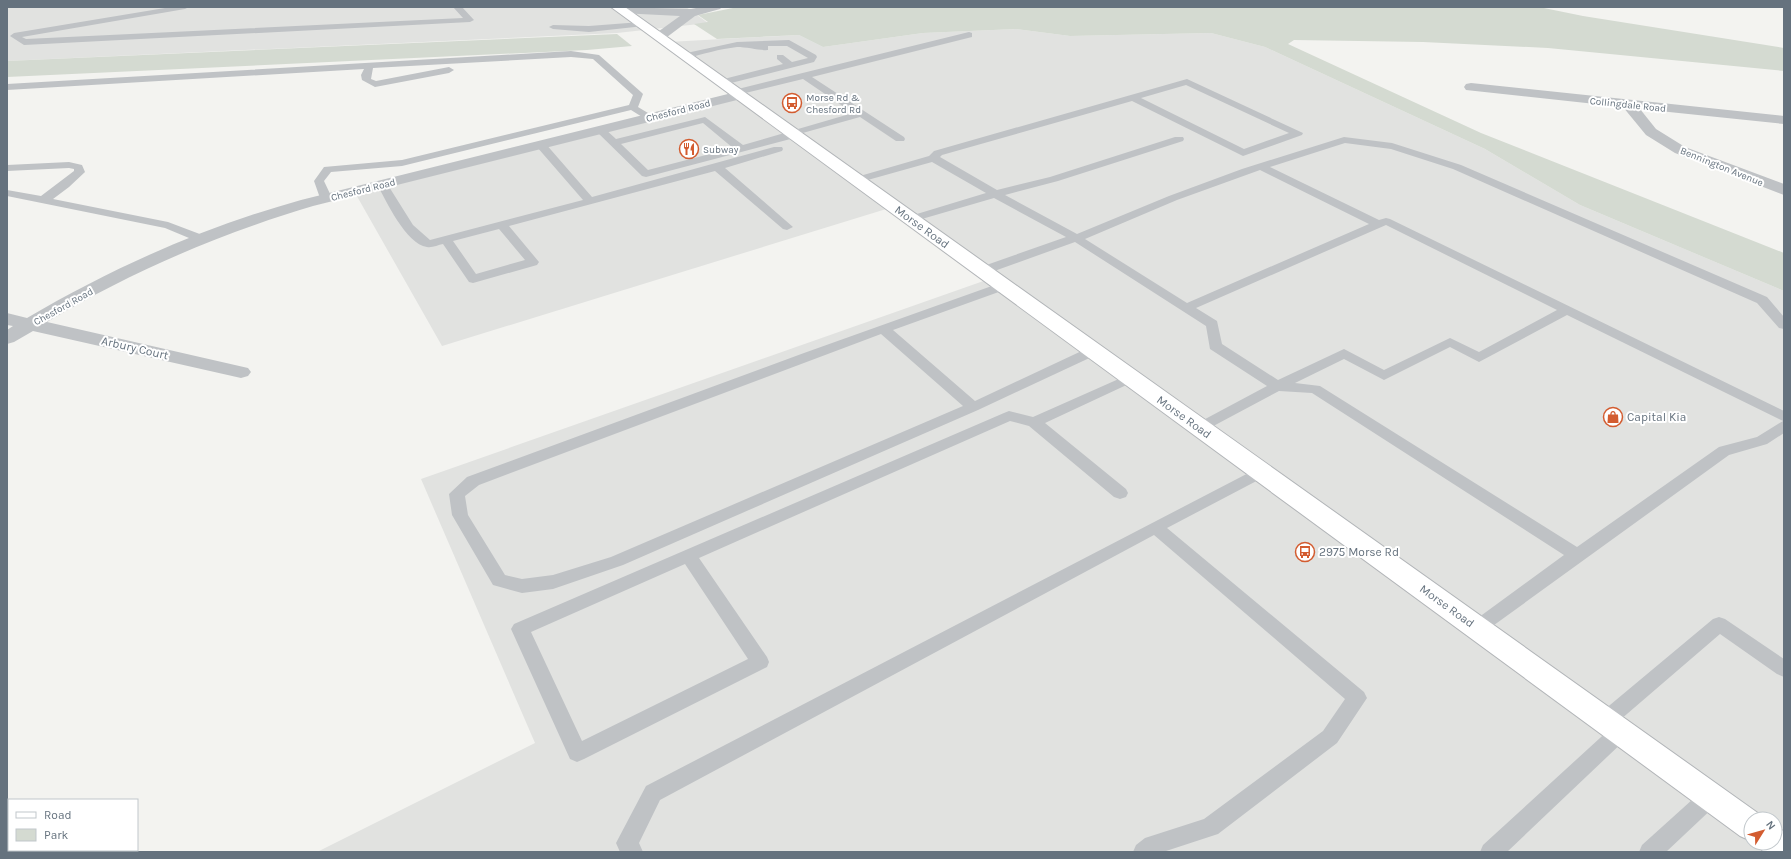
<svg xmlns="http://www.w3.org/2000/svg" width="1791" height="859" viewBox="0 0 1791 859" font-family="Karla,sans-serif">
  <rect width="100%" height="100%" fill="#f3f3f0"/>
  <g fill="#e1e2e0" fill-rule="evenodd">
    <path d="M 7,7 L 686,7 L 708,23 L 617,33 L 7,61 Z"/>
    <path d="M 1016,29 L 1070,36 L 1211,33 L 1265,47 L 1485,149 L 1580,205 L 1784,291 L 1784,852 L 317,852 L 535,743 L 421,479 L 992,278 L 896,206 L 442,346 L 354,191 L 740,94 L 668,42 L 799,35 L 823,47 L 923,33 ZM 1751,819 L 1775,819 L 1775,843 L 1751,843 Z"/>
  </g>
  <g fill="#d4dad1">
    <path d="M 738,7 L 1539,7 L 1583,16 L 1784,48 L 1784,71 L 1548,48 L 1423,42 L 1294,40 L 1288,44 L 1481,133 L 1784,253 L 1784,291 L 1580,205 L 1485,149 L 1265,47 L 1211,33 L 1070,36 L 1016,29 L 923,33 L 823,47 L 799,35 L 717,39 L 694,24 L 708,22 L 698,15 Z"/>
    <path d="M 617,34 L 632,46 L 587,50 L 7,77 L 7,61 Z"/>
  </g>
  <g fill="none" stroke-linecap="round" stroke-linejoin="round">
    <defs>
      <g id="primary">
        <path d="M 611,7 L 625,7 L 1762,816 L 1764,819 L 1751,819 L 1751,841 L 1740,836 Z"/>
        <path d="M 1775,828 L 1784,831 L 1784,852 L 1763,852 L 1759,843 L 1775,843 Z"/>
      </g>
    </defs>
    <use href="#primary" stroke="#b2b5b8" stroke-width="2"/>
    <g fill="#bfc2c5" fill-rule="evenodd">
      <path d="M 171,7 L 189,7 L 185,9 L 22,37 L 26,39 L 463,18 L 453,7 L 462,7 L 474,20 L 470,22 L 24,45 L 10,36 L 14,33 Z"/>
      <path d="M 641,22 L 644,22 L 644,26 L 589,32 L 553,29 L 549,27 L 553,25 L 589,26 Z"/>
      <path d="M 969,32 L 972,33 L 972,37 L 812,77 L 904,137 L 905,139 L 904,141 L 896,141 L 860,117 L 799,134 L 798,137 L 646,177 L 642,176 L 595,130 L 596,128 L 604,128 L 616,139 L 705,117 L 743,145 L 853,113 L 803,79 L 737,95 L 732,92 L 734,90 ZM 703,123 L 733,148 L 648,170 L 621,144 Z"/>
      <path d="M 789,40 L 816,55 L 817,57 L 814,62 L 723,85 L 720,84 L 720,80 L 783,64 L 777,59 L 777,55 L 783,55 L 792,62 L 808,58 L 787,46 L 768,46 L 768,50 C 763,51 747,47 737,47 C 720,49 702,54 685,59 L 681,56 L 682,54 L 737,42 Z"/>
      <path d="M 571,51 L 599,55 L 641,92 L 643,94 L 638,107 L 653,116 L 655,118 L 653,120 L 647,120 L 631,110 L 402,166 L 331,172 L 324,181 L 332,198 L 326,201 L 320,198 L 314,181 L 324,167 L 402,160 L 629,105 L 633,95 L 593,59 L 571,57 L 373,68 L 371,79 L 376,81 L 449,67 L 454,70 L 449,73 L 375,87 L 362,80 L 361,75 L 364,69 L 7,90 L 7,84 Z"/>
      <path d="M 1187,79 L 1303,133 L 1302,135 L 1243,156 L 1132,101 L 942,155 L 940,157 L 997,190 L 1050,177 L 1175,137 L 1183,137 L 1184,139 L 1183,141 L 1058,181 L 1005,195 L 1077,234 L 1169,196 L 1242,169 L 1344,137 L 1392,143 L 1461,165 L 1767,297 L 1784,317 L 1784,329 L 1779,328 L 1757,303 L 1453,169 L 1391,149 L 1345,143 L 1270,167 L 1379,220 L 1386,218 L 1390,219 L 1784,411 L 1784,433 L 1767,444 L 1729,455 L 1483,633 L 1477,635 L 1471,633 L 1468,628 L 1471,623 L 1564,555 L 1312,393 L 1279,391 L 1204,431 L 1199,433 L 1194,431 L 1192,428 L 1194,425 L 1267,386 L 1210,349 L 1206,326 L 1075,242 L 986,274 L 978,274 L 976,271 L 978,268 L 1066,237 L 994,198 L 915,221 L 907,221 L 905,219 L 907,217 L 986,193 L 932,162 L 857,183 L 852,180 L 853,178 L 929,156 L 934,151 ZM 1186,85 L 1289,133 L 1244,149 L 1141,98 ZM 1260,170 L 1369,224 L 1187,303 L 1085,239 L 1177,200 ZM 1386,225 L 1557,310 L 1479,352 L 1450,338 L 1384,370 L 1344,349 L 1278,380 L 1222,344 L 1217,321 L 1196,308 ZM 1567,315 L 1783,421 L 1757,437 L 1719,447 L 1577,547 L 1320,386 L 1295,383 L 1344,359 L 1384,380 L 1450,347 L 1479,362 Z"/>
      <path d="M 541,142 L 545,143 L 592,197 L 774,147 L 782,147 L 783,149 L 782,151 L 725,168 L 793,227 L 787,230 L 783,229 L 715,171 L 509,226 L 539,262 L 537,265 L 473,283 L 469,282 L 443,244 C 438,245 432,248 427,247 C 406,244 386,201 377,184 L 378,182 L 386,182 L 413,225 L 430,240 L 583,200 L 537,147 L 536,145 ZM 499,229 L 525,260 L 476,274 L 453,241 Z"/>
      <path d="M 69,162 L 82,165 L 85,172 L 69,187 L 53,199 L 168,222 L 205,236 L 207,239 L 201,243 L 165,228 L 7,196 L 7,190 L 41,196 L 74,171 L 74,169 L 69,168 L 7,171 L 7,165 Z"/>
      <path d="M 1003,282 L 1007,283 L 1009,286 L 1007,289 L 893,330 L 975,401 L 1088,348 L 1098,348 L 1100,351 L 1098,354 L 978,410 L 623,565 L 553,589 L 522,593 L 493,585 L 452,515 L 449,494 L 467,477 L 804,353 ZM 881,334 L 963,406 L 611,557 L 553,575 L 522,579 L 505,575 L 468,515 L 465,496 L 479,485 Z"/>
      <path d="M 1130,374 L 1135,375 L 1137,378 L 1135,381 L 1045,423 L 1126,489 L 1128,493 L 1126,497 L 1120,499 L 1114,497 L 1029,426 L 1010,421 L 699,558 L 767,657 L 769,662 L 767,667 L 584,759 L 577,762 L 570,759 L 511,629 L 514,624 L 1004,413 L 1009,411 L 1033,417 ZM 685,564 L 748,659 L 582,741 L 531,632 Z"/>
      <path d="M 1260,467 L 1266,468 L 1268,472 L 1266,476 L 1167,528 L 1364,692 L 1367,698 L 1337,743 L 1218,834 L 1163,852 L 1133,852 L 1136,845 L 1145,838 L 1204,819 L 1323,731 L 1345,699 L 1154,535 L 660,800 L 639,843 L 643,852 L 620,852 L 616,843 L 646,786 Z"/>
      <path d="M 1719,617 L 1725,619 L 1784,659 L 1784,677 L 1777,674 L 1720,634 L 1613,726 L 1620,723 L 1627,726 L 1630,732 L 1627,738 L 1507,852 L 1480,852 L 1483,845 L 1612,727 L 1605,729 L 1598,727 L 1595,721 L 1598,715 L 1713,619 Z"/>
      <path d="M 1710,787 L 1717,790 L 1721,797 L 1717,804 L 1666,852 L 1639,852 L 1642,845 L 1703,790 Z"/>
    </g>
    <g fill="#bfc2c5" fill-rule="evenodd">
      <path d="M 616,7 L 691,9 L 701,7 L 722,7 L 720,9 L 695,16 L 663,40 L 659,41 L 653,37 L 655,34 L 680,16 L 620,13 L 616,11 L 614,9 Z"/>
      <path d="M 1471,83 L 1784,116 L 1784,124 L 1640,109 L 1656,129 L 1685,147 L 1784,184 L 1784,195 L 1675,153 L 1646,135 L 1623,107 L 1466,90 L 1464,87 L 1466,84 Z"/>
      <path d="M 740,91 L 745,92 L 747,95 L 745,98 L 313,206 C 219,234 131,272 47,322 L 248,368 L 251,372 L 248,376 L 241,378 L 33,331 L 14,342 L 7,344 L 7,330 L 13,326 L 7,325 L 7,313 L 27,318 C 114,267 204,227 301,200 Z"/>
    </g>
    <use href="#primary" fill="#fff" fill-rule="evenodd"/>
  </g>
  <defs>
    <symbol id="bus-ring" viewBox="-11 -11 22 22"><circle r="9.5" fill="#fff" stroke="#d35c30" stroke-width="1.5"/><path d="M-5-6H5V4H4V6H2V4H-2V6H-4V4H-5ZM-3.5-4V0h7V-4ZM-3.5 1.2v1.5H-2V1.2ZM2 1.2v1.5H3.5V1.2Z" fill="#d35c30"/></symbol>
    <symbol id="restaurant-ring" viewBox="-11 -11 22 22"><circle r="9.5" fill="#fff" stroke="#d35c30" stroke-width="1.5"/><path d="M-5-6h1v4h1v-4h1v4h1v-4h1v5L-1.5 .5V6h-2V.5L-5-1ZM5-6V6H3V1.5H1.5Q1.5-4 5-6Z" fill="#d35c30"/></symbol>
    <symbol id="shop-ring" viewBox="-11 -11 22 22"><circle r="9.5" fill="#fff" stroke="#d35c30" stroke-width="1.5"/><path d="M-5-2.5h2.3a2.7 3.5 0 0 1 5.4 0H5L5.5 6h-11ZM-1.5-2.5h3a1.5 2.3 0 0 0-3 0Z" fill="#d35c30"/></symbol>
  </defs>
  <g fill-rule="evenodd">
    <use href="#bus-ring" x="781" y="92" width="22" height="22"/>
    <use href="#restaurant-ring" x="678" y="138" width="22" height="22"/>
    <use href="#shop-ring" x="1602" y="406" width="22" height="22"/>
    <use href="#bus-ring" x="1294" y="541" width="22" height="22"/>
  </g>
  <g text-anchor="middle" stroke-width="4" stroke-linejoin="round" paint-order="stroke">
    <g font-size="10" fill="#65727e" stroke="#fff" text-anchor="start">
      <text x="806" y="101">Morse Rd &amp;<tspan x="806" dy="12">Chesford Rd</tspan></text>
      <text x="703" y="153">Subway</text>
    </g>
    <g font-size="10" fill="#65727e" stroke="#fff">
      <text transform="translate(1628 104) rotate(6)" y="4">Collingdale Road</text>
      <text transform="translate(678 110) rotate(-14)" y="4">Chesford Road</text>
      <text transform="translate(1722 166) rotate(22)" y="4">Bennington Avenue</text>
      <text transform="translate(363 189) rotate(-14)" y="4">Chesford Road</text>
      <text transform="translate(63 306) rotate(-29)" y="4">Chesford Road</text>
    </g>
    <g font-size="12" fill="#65727e" stroke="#fff">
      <text transform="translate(922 227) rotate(36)" y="4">Morse Road</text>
      <text transform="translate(135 348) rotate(13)" y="4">Arbury Court</text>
      <text transform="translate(1184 417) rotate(36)" y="4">Morse Road</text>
      <text transform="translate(1447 606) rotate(36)" y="4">Morse Road</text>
    </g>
    <g font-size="12" fill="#65727e" stroke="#fff" text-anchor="start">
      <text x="1627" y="421">Capital Kia</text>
      <text x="1319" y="556">2975 Morse Rd</text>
    </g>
  </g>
  <rect width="1791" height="859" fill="none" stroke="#65727e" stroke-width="16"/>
  <rect x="8" y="799" width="130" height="52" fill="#ffffff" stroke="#c1c7cb"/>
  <rect x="16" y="812" width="20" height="6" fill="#ffffff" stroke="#c1c7cb"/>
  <text x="44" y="819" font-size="12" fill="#65727e">Road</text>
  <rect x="16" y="829" width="20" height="12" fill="#d4dad1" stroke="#c1c7cb"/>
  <text x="44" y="839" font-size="12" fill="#65727e">Park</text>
  <g transform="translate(1763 831) rotate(53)"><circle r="19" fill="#ffffff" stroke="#c1c7cb"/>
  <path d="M0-3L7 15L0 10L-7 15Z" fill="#d35c30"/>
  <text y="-6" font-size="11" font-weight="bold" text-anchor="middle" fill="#65727e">N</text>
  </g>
</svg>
